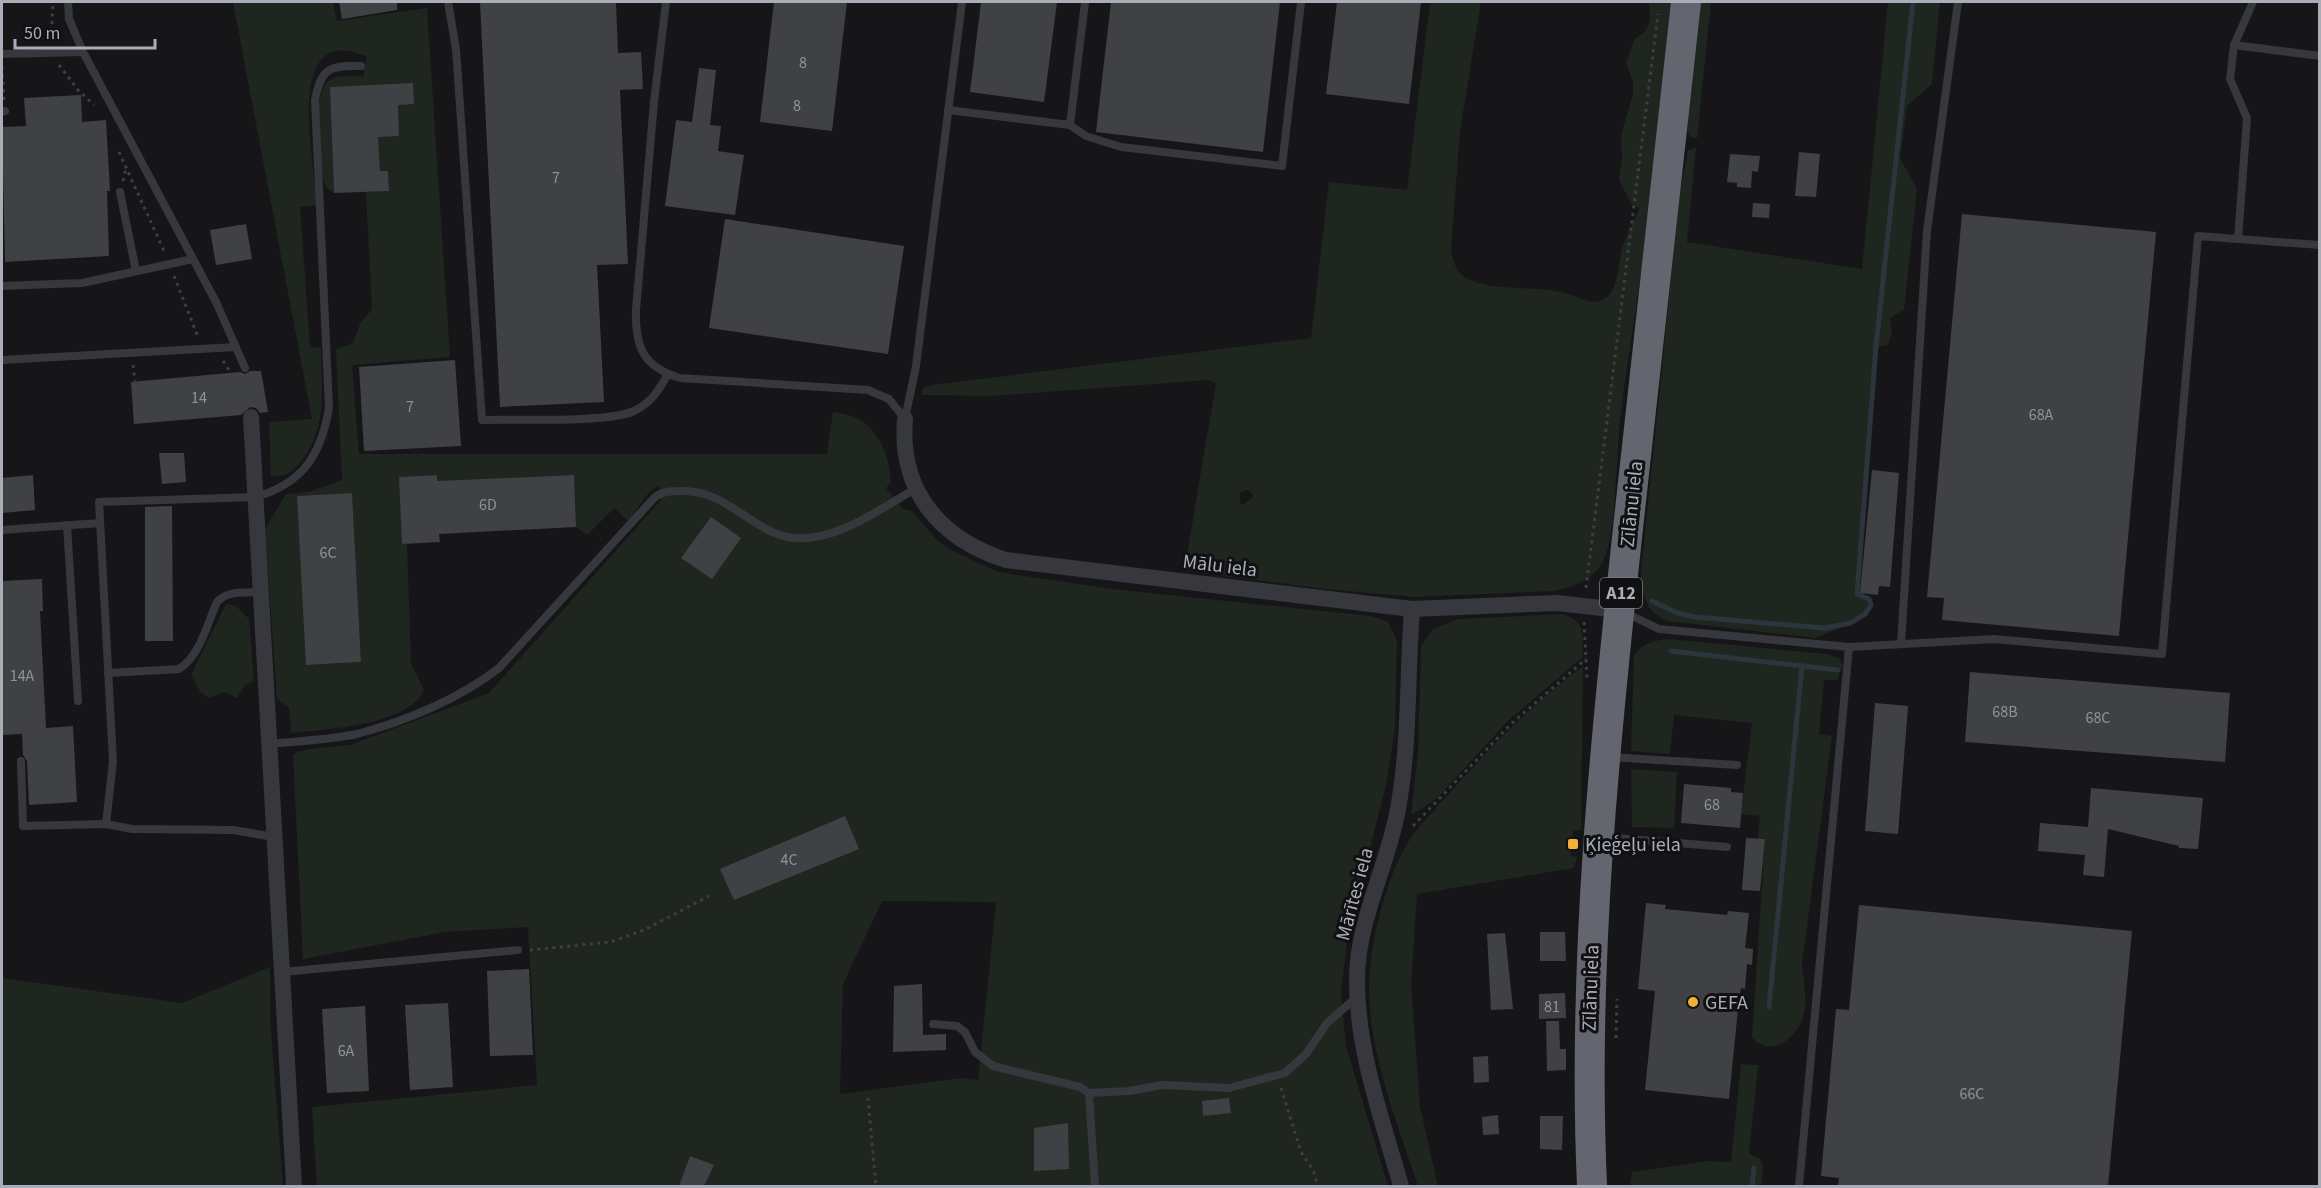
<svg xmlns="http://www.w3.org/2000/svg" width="2321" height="1188" viewBox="0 0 2321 1188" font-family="'Source Sans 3',sans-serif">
  <rect width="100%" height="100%" fill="#161618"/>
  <g fill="#1e261f" fill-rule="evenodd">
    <path d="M 233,2 L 333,2 L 337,21 L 427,8 L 450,357 L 352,365 L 359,454 L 827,454 L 833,412 C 873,415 889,447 891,483 L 886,488 L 903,509 L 912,511 L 937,540 L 955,552 L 998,572 L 1112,589 L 1371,616 L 1388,622 L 1397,641 L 1395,727 L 1387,781 L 1347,939 L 1341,995 L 1346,1046 L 1388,1186 L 317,1186 L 312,1107 L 537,1085 L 528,927 L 445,932 L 303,959 L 293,754 L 308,749 L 350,745 L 489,693 L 661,500 L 659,486 C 642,494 640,509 628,521 L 614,508 L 587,535 L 576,527 L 574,475 L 437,481 L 436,475 L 400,477 L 402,544 L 407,544 L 411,663 L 424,690 C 408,726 326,729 291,733 L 289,707 L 277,699 L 265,529 L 286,494 L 309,492 L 342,480 L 336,350 L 353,343 L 360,324 L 372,309 L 366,192 L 389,191 L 388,171 L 380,171 L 378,137 L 398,105 L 414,103 L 413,84 L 330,87 L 334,193 L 325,186 L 322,175 C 321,153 311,91 330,80 C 339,74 353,76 363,77 L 367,56 C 356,53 342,47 330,53 C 293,71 316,169 316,205 L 300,207 L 310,347 L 321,348 C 321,386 328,428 302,460 C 293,472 287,477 271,476 L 269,422 L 312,419 ZM 352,493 L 361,662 L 307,665 L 297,496 ZM 882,901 L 996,902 L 978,1080 L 961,1078 L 840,1094 L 843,984 Z"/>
    <path d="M 1430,2 L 1481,2 L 1460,131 L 1451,250 C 1453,261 1456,272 1466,278 C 1493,293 1543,284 1571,295 C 1581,299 1595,306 1606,298 C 1619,288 1618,261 1623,246 C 1627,234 1634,221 1639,208 L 1631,203 L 1619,180 L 1622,158 L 1621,135 L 1633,94 L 1633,82 L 1626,63 L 1635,38 C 1650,33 1653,15 1648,2 L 1671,2 C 1663,72 1658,144 1649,214 C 1641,283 1628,352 1620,421 C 1616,454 1617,541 1601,565 C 1590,581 1572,587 1555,591 L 1414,597 L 1325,589 L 1187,571 L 1185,567 L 1216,383 L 1208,380 L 992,396 L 922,395 L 923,388 L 933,385 L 1311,338 L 1329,182 L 1407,190 ZM 1247,490 L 1251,492 L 1253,497 L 1243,505 L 1240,503 L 1240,493 Z"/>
    <path d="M 1699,2 L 1711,2 L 1697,138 L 1690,137 L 1687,129 Z"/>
    <path d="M 1888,2 L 1940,2 L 1932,84 L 1907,106 L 1900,158 L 1917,189 L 1904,310 L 1890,318 L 1892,332 L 1888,345 L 1876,347 L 1857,594 L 1869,599 L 1871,605 L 1865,614 L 1851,623 L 1816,638 L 1667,621 C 1645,611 1642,595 1641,572 L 1680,192 L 1688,150 L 1696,148 L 1687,242 L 1862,269 Z"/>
    <path d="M 226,604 L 236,606 L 249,619 L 254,681 L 245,685 L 237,698 L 224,692 L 209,698 L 201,693 L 191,675 Z"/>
    <path d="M 1562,614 C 1586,620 1582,635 1583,657 L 1509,720 L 1436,799 L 1411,815 L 1418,753 L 1421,646 L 1434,628 L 1459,619 Z"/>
    <path d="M 1669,639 L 1826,654 L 1839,658 L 1843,665 L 1837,680 L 1824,680 L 1819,734 L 1832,736 L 1802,964 C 1804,981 1808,1004 1802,1020 C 1794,1041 1769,1058 1752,1037 L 1765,839 L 1758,838 L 1760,816 L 1741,814 L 1752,723 L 1674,715 L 1670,754 L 1631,751 L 1634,656 C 1643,642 1654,641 1669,639 Z"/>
    <path d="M 1583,666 L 1581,830 L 1573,831 L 1570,856 L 1577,857 L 1574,868 L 1417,894 L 1411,984 L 1420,1107 L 1438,1186 L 1418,1186 C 1397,1122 1368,1052 1369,984 C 1369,947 1387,875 1407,844 C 1417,827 1432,813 1445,798 C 1487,751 1531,704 1583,666 Z"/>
    <path d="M 1631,769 L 1677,772 L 1674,828 L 1632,827 Z"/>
    <path d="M 270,967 L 270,1017 L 283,1186 L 2,1186 L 2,978 L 182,1003 Z"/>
    <path d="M 1741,1064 L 1758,1065 L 1749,1154 L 1759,1158 L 1763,1165 L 1761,1186 L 1630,1186 L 1632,1172 L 1708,1161 L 1731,1162 Z"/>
  </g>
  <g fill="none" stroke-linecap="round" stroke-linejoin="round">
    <g stroke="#2c353c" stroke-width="5">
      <path d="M 1652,601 L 1677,613 L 1695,617 L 1825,628 L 1851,623 L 1865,614 L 1871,605 L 1869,599 L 1857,594 L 1876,346 L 1913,2"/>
      <path d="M 1671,651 L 1838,670"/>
      <path d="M 1769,1007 L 1802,666"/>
      <path d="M 1752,1186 L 1754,1168"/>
    </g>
  </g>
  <g fill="#404145">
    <path d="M 339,2 L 397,2 L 397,10 L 342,19 Z"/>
    <path d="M 480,2 L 616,2 L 618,53 L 641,52 L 643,89 L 620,90 L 628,264 L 597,265 L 604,402 L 500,407 Z"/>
    <path d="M 774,2 L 847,2 L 832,131 L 760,122 Z"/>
    <path d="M 981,2 L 1057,2 L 1044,102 L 970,92 Z"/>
    <path d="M 1111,2 L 1280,2 L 1263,152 L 1096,132 Z"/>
    <path d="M 1337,2 L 1421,2 L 1409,104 L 1326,94 Z"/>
    <path d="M 699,68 L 716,70 L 710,125 L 721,126 L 718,151 L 744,155 L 735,215 L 665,206 L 676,120 L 692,122 Z"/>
    <path d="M 413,83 L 414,104 L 398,105 L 399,136 L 378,137 L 380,171 L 388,171 L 389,191 L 334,193 L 330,87 Z"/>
    <path d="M 81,95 L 82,122 L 106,120 L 110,191 L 107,191 L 109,256 L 5,262 L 2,127 L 26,126 L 24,98 Z"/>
    <path d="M 1799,152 L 1820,154 L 1816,197 L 1795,196 Z"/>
    <path d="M 1730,154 L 1760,156 L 1758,172 L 1752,171 L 1751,188 L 1737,187 L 1737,183 L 1727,182 Z"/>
    <path d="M 1753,203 L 1770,204 L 1769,218 L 1752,217 Z"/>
    <path d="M 1962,214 L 2156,232 L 2119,636 L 1942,620 L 1944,598 L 1927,597 Z"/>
    <path d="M 725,219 L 904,246 L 888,354 L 709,328 Z"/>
    <path d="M 246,224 L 252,259 L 216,265 L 210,230 Z"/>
    <path d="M 455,360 L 461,446 L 364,451 L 359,367 Z"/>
    <path d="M 250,371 L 261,371 L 268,412 L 260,413 L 256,408 L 250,407 L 241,415 L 134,424 L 131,382 L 240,372 L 245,374 Z"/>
    <path d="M 159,453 L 184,453 L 186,482 L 162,484 Z"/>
    <path d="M 1872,470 L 1899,473 L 1890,587 L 1879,586 L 1878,595 L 1860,593 Z"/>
    <path d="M 33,475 L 35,510 L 2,513 L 2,478 Z"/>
    <path d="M 437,475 L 437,481 L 574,475 L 576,527 L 439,534 L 440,542 L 402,544 L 399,477 Z"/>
    <path d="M 352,493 L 361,662 L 306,665 L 297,496 Z"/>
    <path d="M 172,506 L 173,641 L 145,641 L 145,507 Z"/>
    <path d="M 711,517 L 741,538 L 712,579 L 681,558 Z"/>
    <path d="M 42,579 L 43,611 L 40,611 L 46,728 L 73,726 L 77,802 L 29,805 L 27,761 L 23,755 L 22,734 L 2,735 L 2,581 Z"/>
    <path d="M 1970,672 L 2230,693 L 2225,762 L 1965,742 Z"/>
    <path d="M 1875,703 L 1908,706 L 1898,834 L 1865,831 Z"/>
    <path d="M 1684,784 L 1731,788 L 1731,792 L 1743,793 L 1740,828 L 1681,823 Z"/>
    <path d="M 2091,788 L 2203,798 L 2198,849 L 2179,848 L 2179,846 L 2108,829 L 2104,877 L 2083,875 L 2085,855 L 2038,851 L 2040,823 L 2088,827 Z"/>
    <path d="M 845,816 L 859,849 L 734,900 L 720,869 Z"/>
    <path d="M 1746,838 L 1765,839 L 1760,891 L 1742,890 Z"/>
    <path d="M 1646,903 L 1666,905 L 1665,909 L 1727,915 L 1728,911 L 1749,913 L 1745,948 L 1753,949 L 1752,965 L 1747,964 L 1745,989 L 1741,988 L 1739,999 L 1729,1099 L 1645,1090 L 1655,991 L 1638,989 Z"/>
    <path d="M 1859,905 L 2132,931 L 2108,1186 L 1838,1186 L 1839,1178 L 1821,1176 L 1836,1009 L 1849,1010 Z"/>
    <path d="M 1540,932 L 1565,932 L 1566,961 L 1540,961 Z"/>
    <path d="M 1505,933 L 1513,1009 L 1491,1010 L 1487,934 Z"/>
    <path d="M 529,969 L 533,1055 L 490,1056 L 487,971 Z"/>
    <path d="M 922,984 L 923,1035 L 946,1034 L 946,1050 L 893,1052 L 894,986 Z"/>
    <path d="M 1565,993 L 1566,1018 L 1539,1019 L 1539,994 Z"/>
    <path d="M 448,1003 L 453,1087 L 410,1090 L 405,1005 Z"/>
    <path d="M 365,1006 L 369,1091 L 327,1093 L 322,1009 Z"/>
    <path d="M 1546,1021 L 1559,1021 L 1560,1049 L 1566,1049 L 1566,1070 L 1547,1071 Z"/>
    <path d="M 1488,1056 L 1489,1082 L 1474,1083 L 1473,1057 Z"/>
    <path d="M 1229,1098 L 1231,1113 L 1203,1116 L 1202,1101 Z"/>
    <path d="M 1498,1115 L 1499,1134 L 1483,1135 L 1482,1117 Z"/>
    <path d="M 1540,1116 L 1563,1116 L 1562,1150 L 1540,1149 Z"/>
    <path d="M 1068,1123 L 1069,1169 L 1034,1171 L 1034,1128 Z"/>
    <path d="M 690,1156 L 714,1165 L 704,1186 L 679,1186 Z"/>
  </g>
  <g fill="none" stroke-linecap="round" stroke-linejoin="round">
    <g stroke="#3d3f44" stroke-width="3" stroke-dasharray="3 4.5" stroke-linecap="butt">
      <path d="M 51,39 L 53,4"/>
      <path d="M 59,65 L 78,90 L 94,105"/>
      <path d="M 2,67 L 4,100"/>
      <path d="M 119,152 L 165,253"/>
      <path d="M 123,181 L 126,167"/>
      <path d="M 174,276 L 198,337"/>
      <path d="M 223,361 L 231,373"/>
      <path d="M 133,365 L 135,381"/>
      <path d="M 1586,588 L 1658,14"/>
      <path d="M 1584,622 L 1587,678"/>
      <path d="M 1413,826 L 1511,724 L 1586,659"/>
      <path d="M 530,950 L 610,942 L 644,930 L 709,896"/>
      <path d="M 1616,1038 L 1617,999"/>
      <path d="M 1281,1088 L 1301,1152 L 1313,1170 L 1318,1186"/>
      <path d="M 868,1098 L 876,1186"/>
    </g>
    <g stroke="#37383d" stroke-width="8">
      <path d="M 68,2 L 69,19 L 83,52 L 217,304 L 245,368"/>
      <path d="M 448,2 L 456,49 L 482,420 C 516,419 608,423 634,411 C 651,403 659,390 668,374"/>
      <path d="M 666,2 L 654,102 L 636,310 C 635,347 643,367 680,378 L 868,390 L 889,399 L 905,419"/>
      <path d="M 2234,45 L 2320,56"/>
      <path d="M 2,54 L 83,52"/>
      <path d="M 948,110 L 1070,125 L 1085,2"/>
      <path d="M 2,112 L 5,111"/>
      <path d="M 1070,125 L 1086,136 L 1121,147 L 1282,166 L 1301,2"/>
      <path d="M 120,192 L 136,271"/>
      <path d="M 2238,239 L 2247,118 L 2230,79 L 2234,45 L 2253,2"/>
      <path d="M 2,286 L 82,283 L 193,259"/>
      <path d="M 2,360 L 236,347"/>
      <path d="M 905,419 L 916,366 L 962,2"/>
      <path d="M 67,525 L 78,701"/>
      <path d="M 2,530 L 100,523"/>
      <path d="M 1624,612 L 1659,629 L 1849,647 L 1994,639 L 2162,654 L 2198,236 L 2320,245"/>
      <path d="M 1901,644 L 1927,231 L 1958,2"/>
      <path d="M 108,673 L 179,669 C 200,656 207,624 217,602 C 228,590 245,593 261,592"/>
      <path d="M 269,744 C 298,741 329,740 357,734 C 406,721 459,699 499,668 L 655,497 C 663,491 671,491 681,491 C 727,489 753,534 794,538 C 837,542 881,508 917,488"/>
      <path d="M 1609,757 L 1737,765"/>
      <path d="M 21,761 L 23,826 L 106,824 L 132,829 L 233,830 L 274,837"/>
      <path d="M 106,824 L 113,761 L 99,502 L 256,497 C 303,483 321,455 329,408 L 315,100 C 321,68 330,65 361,66"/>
      <path d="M 1604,837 L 1727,847"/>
      <path d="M 282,972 L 518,950"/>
      <path d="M 933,1024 L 957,1026 L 965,1032 L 975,1052 L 993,1066 L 1080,1087 L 1089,1093 L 1129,1091 L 1163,1085 L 1229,1088 L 1285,1073 L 1306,1054 L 1327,1023 L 1358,996"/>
      <path d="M 1089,1093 L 1095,1186"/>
      <path d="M 1799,1186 L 1849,647"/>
    </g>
    <g stroke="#37383d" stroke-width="16">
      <path d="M 251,417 L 294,1186"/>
      <path d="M 905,419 C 899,491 940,539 1006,560 L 1412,609 L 1557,603 L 1619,610"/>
      <path d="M 1401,1186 C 1382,1119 1356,1048 1357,977 C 1358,919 1388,865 1398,809 C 1410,743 1407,675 1412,609"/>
    </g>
    <path stroke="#63666e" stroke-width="30" d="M 1592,1186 C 1582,963 1605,740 1629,519 C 1649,346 1668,174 1686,2"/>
  </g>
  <g fill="#f2b134" stroke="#111113" stroke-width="2">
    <rect x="1567" y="838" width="12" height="12" rx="3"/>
    <circle cx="1693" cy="1002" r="6"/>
  </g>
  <g text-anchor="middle" stroke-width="6" stroke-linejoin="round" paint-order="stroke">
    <g font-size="16" fill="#8e929b">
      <text x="803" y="68">8</text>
      <text x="797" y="111">8</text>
      <text x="556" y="183">7</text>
      <text x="199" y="403">14</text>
      <text x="410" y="412">7</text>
      <text x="2041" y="420">68A</text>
      <text x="488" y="510">6D</text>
      <text x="328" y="558">6C</text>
      <text x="22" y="681">14A</text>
      <text x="2005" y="717">68B</text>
      <text x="2098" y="723">68C</text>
      <text x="1712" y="810">68</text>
      <text x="789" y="865">4C</text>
      <text x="1552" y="1012">81</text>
      <text x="346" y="1056">6A</text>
      <text x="1972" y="1099">66C</text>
    </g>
    <rect fill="#111113" stroke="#7b7e86" stroke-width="1.5" x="1600" y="578" width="42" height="30" rx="4.5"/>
    <g font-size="18" font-weight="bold" fill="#a8adb8">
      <text x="1621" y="599">A12</text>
    </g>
    <g font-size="20" fill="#a8adb8" stroke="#111113">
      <text transform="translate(1631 504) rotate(-84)" y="7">Zīlānu iela</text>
      <text transform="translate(1220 565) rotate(7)" y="7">Mālu iela</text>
      <text transform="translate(1354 894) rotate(-75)" y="7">Mārītes iela</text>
      <text transform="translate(1590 988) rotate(-88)" y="7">Zīlānu iela</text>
    </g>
    <g font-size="20" fill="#a8adb8" stroke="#111113" text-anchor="start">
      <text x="1585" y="851">Ķieģeļu iela</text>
      <text x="1705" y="1009">GEFA</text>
    </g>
  </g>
  <rect width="2321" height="1188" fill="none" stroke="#a8adb8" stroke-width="6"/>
  <path d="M15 39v9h140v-9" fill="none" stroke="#a8adb8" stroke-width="3"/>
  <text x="24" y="39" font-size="18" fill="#a8adb8" stroke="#111113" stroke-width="4.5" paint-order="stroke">50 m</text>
</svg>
